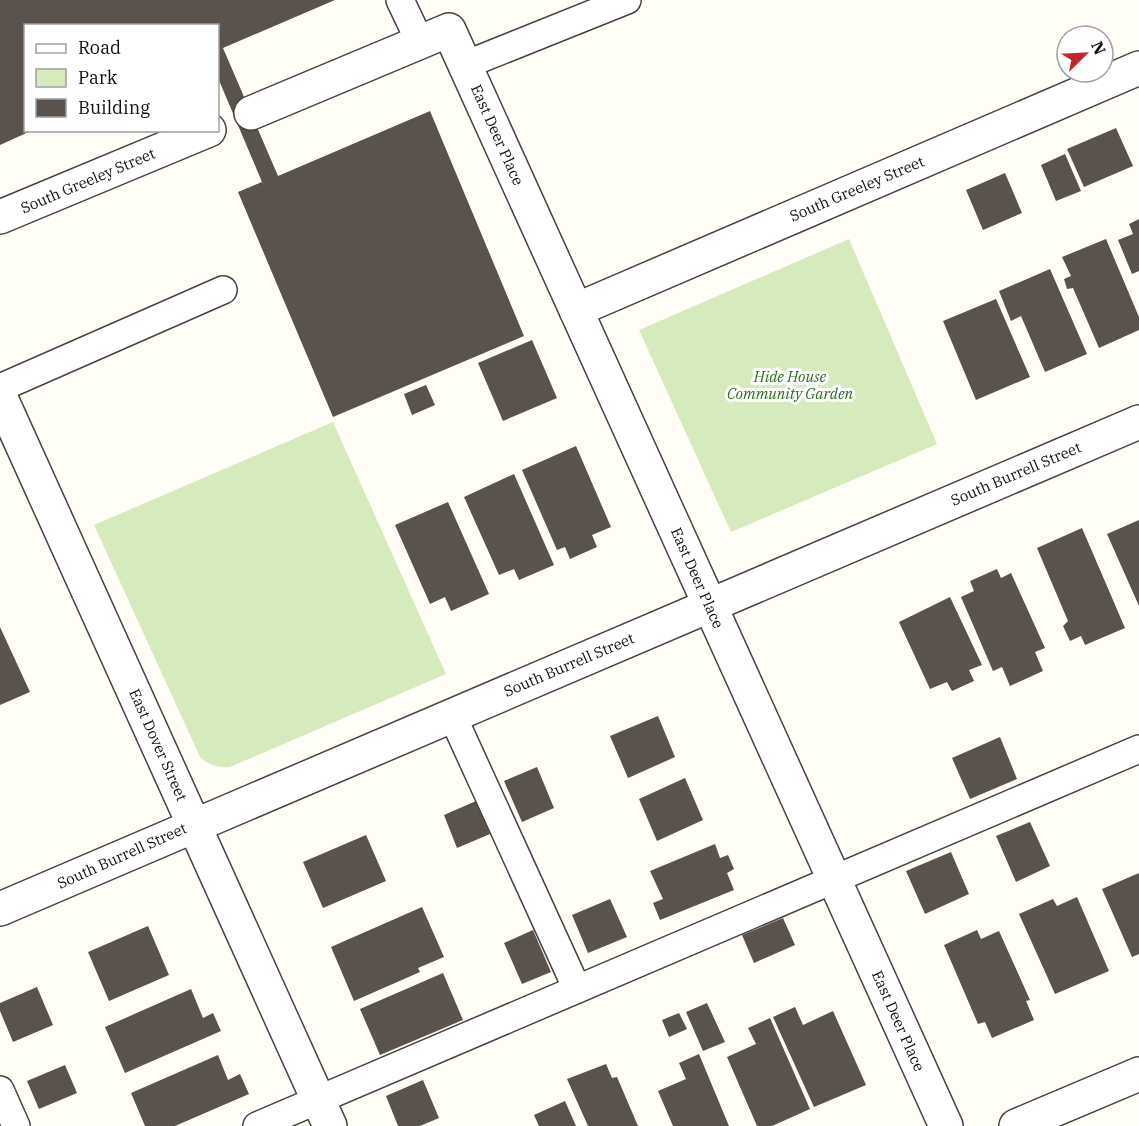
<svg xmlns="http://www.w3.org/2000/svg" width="1139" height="1126" viewBox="0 0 1139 1126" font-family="'IBM Plex Serif',serif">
  <rect width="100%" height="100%" fill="#fffdf5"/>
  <g fill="#d5ebbd">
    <path d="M 849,239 L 937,444 L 731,532 L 639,330 Z"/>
    <path d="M 333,422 L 446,674 L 230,767 C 217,768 209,765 200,757 L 94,525 Z"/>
  </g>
  <g fill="#5a524d">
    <path d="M 0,0 L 335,0 L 223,48 L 278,176 L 430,111 L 524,336 L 333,417 L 238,192 L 262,182 L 218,78 L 218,26 L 26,26 L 26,130 L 33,130 L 0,145 Z"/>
    <path d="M 1116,128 L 1133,166 L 1084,187 L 1067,149 Z"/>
    <path d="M 1065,154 L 1081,191 L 1056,201 L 1041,165 Z"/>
    <path d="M 1005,173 L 1022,213 L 983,230 L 966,190 Z"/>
    <path d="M 1139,219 L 1139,271 L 1132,274 L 1118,240 L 1133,234 L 1129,224 Z"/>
    <path d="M 1106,239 L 1139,317 L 1139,330 L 1099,348 L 1073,288 L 1067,289 L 1064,279 L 1071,276 L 1062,257 Z"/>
    <path d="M 1050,269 L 1087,354 L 1045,372 L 1021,316 L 1011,321 L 999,291 Z"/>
    <path d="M 996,299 L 1030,377 L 976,400 L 943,321 Z"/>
    <path d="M 532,340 L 557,398 L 503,421 L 478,363 Z"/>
    <path d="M 426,385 L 435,405 L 412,415 L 404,394 Z"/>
    <path d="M 576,446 L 611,527 L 592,535 L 597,547 L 570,559 L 565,547 L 557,550 L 522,470 Z"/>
    <path d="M 514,474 L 554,565 L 519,580 L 514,569 L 499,575 L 464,497 Z"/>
    <path d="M 448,502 L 489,594 L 451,611 L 445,597 L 430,604 L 395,525 Z"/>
    <path d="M 1139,520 L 1139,606 L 1107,534 Z"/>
    <path d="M 1082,528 L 1125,628 L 1085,645 L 1081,636 L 1070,641 L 1063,626 L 1068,621 L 1037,548 Z"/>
    <path d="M 997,569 L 1001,578 L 1011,573 L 1045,648 L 1035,652 L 1043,671 L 1010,686 L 1002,667 L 993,671 L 961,597 L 974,591 L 970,581 Z"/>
    <path d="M 950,597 L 982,665 L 969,670 L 974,681 L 952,691 L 947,682 L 930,689 L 899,622 Z"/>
    <path d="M 0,627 L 30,692 L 0,705 Z"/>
    <path d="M 658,716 L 675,757 L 628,778 L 610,736 Z"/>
    <path d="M 1000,737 L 1017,779 L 970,799 L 952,758 Z"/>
    <path d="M 537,767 L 554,808 L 522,822 L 504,781 Z"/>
    <path d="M 685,778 L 703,820 L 657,841 L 639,799 Z"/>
    <path d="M 476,801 L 490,834 L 457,848 L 444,815 Z"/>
    <path d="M 1030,822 L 1050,866 L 1016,882 L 996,836 Z"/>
    <path d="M 366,835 L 386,881 L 323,908 L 303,862 Z"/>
    <path d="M 715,844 L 720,858 L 728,855 L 734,869 L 727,873 L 734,890 L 660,920 L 653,903 L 663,899 L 650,871 Z"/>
    <path d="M 951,852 L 969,894 L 925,914 L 906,871 Z"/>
    <path d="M 1139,873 L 1139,954 L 1132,957 L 1102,889 Z"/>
    <path d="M 1077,897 L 1109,971 L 1055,994 L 1019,914 L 1053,899 L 1057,906 Z"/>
    <path d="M 610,899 L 627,937 L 588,953 L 572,915 Z"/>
    <path d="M 422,907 L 444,957 L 418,968 L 420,972 L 354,1001 L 331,947 Z"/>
    <path d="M 783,918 L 795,945 L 754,963 L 742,935 Z"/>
    <path d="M 148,926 L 169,975 L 109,1001 L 88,952 Z"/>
    <path d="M 533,930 L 551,972 L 522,984 L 504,943 Z"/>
    <path d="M 977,930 L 981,939 L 999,931 L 1030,1000 L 1026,1001 L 1034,1020 L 992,1038 L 985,1022 L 978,1024 L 944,945 Z"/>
    <path d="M 443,973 L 463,1020 L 380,1055 L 360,1009 Z"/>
    <path d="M 37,987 L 53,1025 L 13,1042 L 0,1011 L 0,1003 Z"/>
    <path d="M 191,989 L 203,1018 L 213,1013 L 221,1031 L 125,1073 L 105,1027 Z"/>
    <path d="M 707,1003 L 725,1042 L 703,1051 L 686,1012 Z"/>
    <path d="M 795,1007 L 803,1025 L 833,1011 L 866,1085 L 814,1107 L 773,1017 Z"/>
    <path d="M 679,1013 L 687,1029 L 669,1037 L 662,1020 Z"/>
    <path d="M 770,1018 L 810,1109 L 772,1126 L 757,1126 L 727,1057 L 756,1044 L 748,1028 Z"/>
    <path d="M 699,1054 L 729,1126 L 673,1126 L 658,1091 L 686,1079 L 679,1063 Z"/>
    <path d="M 218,1055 L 228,1080 L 240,1074 L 249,1094 L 175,1126 L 145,1126 L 131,1093 Z"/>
    <path d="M 606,1064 L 612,1078 L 617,1077 L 638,1126 L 588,1126 L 567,1079 Z"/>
    <path d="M 65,1065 L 77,1093 L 39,1109 L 27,1081 Z"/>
    <path d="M 423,1080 L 439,1118 L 420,1126 L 398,1126 L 386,1096 Z"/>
    <path d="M 565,1101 L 576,1126 L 539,1126 L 534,1115 Z"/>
  </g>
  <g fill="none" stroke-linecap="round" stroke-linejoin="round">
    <defs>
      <g id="service">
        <path d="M 400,0 L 420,42"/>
        <path d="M 465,65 L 627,0"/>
        <path d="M 0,388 L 223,290"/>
        <path d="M 452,715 L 577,989"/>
        <path d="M 0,1090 L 16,1126"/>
        <path d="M 257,1126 L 1139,749"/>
      </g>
      <g id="minor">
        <path d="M 251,113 L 449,30 L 946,1126"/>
        <path d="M 0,217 L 209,130"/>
        <path d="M 576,310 L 1139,68"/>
        <path d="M 0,396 L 330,1126"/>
        <path d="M 0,909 L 1139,422"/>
        <path d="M 1016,1126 L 1139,1074"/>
      </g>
    </defs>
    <use href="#service" stroke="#444" stroke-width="30"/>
    <use href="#minor" stroke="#444" stroke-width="36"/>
    <use href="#service" stroke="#fff" stroke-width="27"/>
    <use href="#minor" stroke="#fff" stroke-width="33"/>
  </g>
  <g text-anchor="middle" stroke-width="6" stroke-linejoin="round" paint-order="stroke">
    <g font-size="15" fill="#111" stroke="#fff">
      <text transform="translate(497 135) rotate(66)" y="5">East Deer Place</text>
      <text transform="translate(88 181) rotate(-23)" y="5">South Greeley Street</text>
      <text transform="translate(857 189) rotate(-23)" y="5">South Greeley Street</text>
      <text transform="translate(1016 474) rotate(-23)" y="5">South Burrell Street</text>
      <text transform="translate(697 578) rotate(66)" y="5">East Deer Place</text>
      <text transform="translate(569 665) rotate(-23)" y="5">South Burrell Street</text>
      <text transform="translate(158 745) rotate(66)" y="5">East Dover Street</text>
      <text transform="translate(122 856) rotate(-24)" y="5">South Burrell Street</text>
      <text transform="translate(898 1021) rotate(66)" y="5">East Deer Place</text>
    </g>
    <g font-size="15" font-style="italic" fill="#2f6b1f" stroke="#fff">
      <text x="790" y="382">Hide House<tspan x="790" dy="17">Community Garden</tspan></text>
    </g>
  </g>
  <rect x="24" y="24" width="195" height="108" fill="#ffffff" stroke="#a0a0a0" stroke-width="1.5"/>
  <rect x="36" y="44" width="30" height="9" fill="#ffffff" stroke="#a0a0a0" stroke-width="1.5"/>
  <text x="78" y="54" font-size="18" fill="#111111">Road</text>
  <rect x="36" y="69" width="30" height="18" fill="#d5ebbd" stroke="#a0a0a0" stroke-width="1.5"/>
  <text x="78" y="84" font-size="18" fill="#111111">Park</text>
  <rect x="36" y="99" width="30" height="18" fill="#5a524d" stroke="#a0a0a0" stroke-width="1.5"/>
  <text x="78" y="114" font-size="18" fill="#111111">Building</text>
  <g transform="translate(1085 54) rotate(66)"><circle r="28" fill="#ffffff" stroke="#a0a0a0" stroke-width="1.5"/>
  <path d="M0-4.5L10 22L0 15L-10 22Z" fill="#c4262e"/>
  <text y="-9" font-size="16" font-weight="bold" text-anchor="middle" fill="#111111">N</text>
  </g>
</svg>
